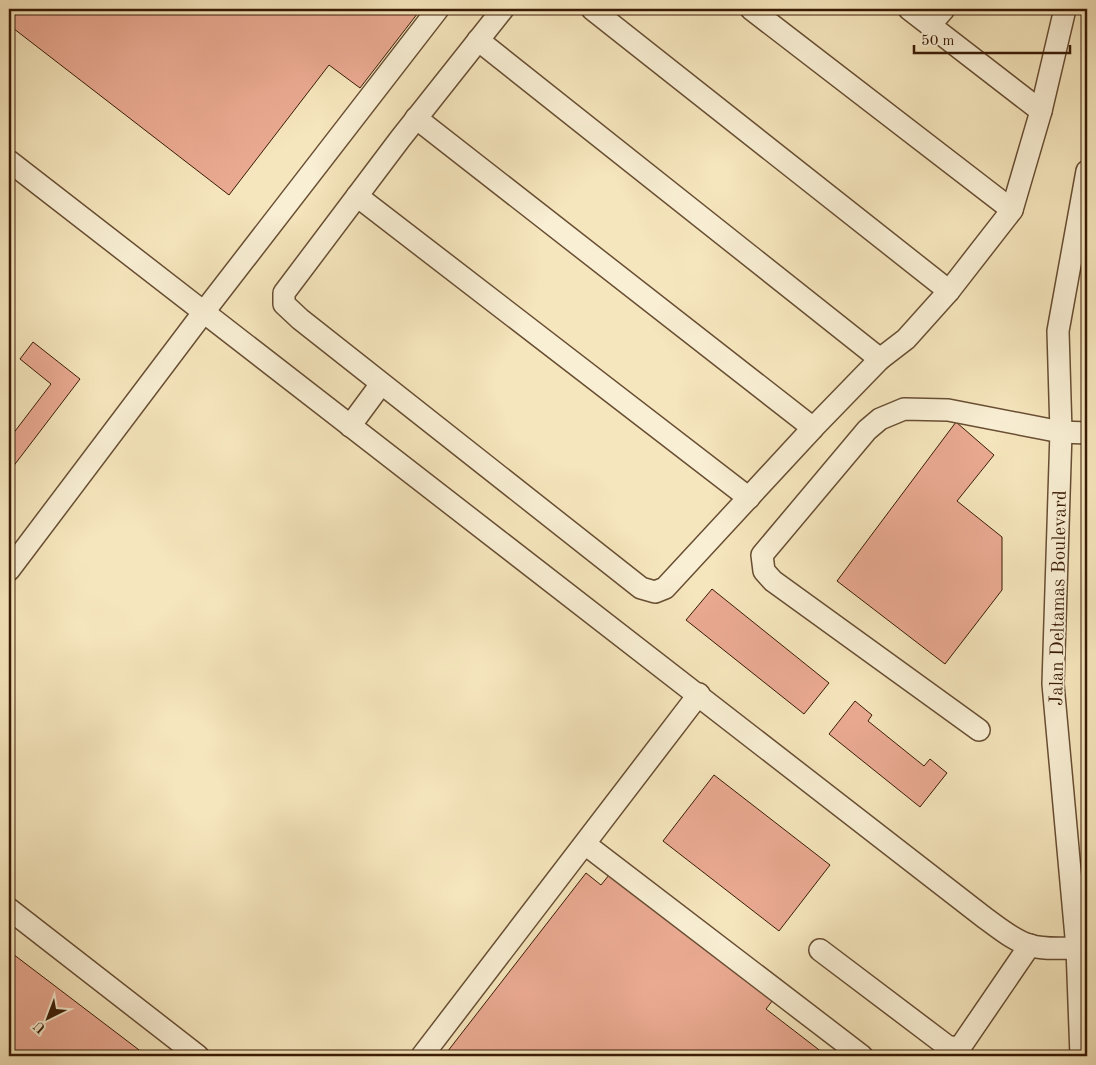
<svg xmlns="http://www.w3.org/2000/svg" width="1096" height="1065" viewBox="0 0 1096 1065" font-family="'Old Standard TT',serif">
  <rect width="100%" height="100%" fill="#f6e6bd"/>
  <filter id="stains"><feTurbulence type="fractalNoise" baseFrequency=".004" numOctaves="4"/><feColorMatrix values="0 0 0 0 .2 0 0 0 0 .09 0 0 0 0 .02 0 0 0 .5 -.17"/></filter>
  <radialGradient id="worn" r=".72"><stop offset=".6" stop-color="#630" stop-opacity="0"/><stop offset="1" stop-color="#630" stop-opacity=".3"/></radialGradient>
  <g fill="#eaaa92" stroke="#391b05">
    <path d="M 9,9 L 421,9 L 360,88 L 329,65 L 229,195 L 9,25 Z"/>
    <path d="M 33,342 L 80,379 L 9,472 L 9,439 L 51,384 L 20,359 Z"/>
    <path d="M 956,422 L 994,455 L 957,501 L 1002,537 L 1002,590 L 945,664 L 837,581 Z"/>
    <path d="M 712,589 L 829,683 L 804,714 L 686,620 Z"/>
    <path d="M 855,701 L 872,715 L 868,721 L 924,766 L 930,759 L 947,773 L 920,807 L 829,734 Z"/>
    <path d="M 714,775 L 830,865 L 779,931 L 663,841 Z"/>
    <path d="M 613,870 L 776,996 L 766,1009 L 827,1056 L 444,1056 L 586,873 L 601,885 Z"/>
    <path d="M 9,951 L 147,1056 L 9,1056 Z"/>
  </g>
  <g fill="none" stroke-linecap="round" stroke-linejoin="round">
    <defs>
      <g id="minor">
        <path d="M 503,9 L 400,139 L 284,293 L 284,304 L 300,319 L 641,588 L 655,592 L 665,588 L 813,428 L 880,359 L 906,339 L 949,291 L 1012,210 L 1041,111 L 1065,9"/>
        <path d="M 592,9 L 949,291"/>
        <path d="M 751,9 L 1012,210"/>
        <path d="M 909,9 L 1041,111"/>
        <path d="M 930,25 L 944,9"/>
        <path d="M 478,40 L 880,359"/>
        <path d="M 416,118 L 813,428"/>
        <path d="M 9,161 C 333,415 661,664 985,918 C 999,928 1013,940 1029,945 C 1044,950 1062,948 1077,948"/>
        <path d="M 357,196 L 749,498"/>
        <path d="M 350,426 L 381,384"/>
        <path d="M 9,570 L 203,313 L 438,9"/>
        <path d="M 979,730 L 773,581 L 764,571 L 762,555 L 867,430 L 880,419 L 904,409 L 948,410 L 1061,432 L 1087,433"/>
        <path d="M 585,844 L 862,1056"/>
        <path d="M 9,909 L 198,1056"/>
        <path d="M 820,950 L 947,1046 L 956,1048 L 961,1046 L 1030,945"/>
        <path d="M 422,1056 L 699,694"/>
        <path d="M 1081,1056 L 1077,948 L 1053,684 L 1061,432 L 1058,331 L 1087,171"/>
      </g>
    </defs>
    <use href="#minor" stroke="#684e33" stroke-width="24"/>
    <use href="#minor" stroke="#f9efd4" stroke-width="21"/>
  </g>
  <g text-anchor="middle" stroke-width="4" stroke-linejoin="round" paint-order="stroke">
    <g font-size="19" fill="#391b05" stroke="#f9efd4">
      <text transform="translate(1057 598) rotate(-89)" y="7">Jalan Deltamas Boulevard</text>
    </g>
  </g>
  <rect width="1096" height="1065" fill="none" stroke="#f6e6bd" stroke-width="30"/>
  <rect x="10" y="10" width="1076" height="1045" fill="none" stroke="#391b05" stroke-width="2.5"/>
  <rect x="15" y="15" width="1066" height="1035" fill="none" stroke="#391b05"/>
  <g transform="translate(48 1018) rotate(222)" stroke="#f9efd4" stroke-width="4" paint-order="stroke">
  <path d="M0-4L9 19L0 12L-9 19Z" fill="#391b05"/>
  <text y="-8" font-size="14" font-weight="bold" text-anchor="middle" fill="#391b05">U</text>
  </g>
  <path d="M914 45v8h156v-8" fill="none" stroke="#391b05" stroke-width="2.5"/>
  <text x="921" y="45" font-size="15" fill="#391b05" stroke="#f9efd4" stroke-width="4" paint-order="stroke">50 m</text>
  <rect width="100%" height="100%" filter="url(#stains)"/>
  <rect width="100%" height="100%" fill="url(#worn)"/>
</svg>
